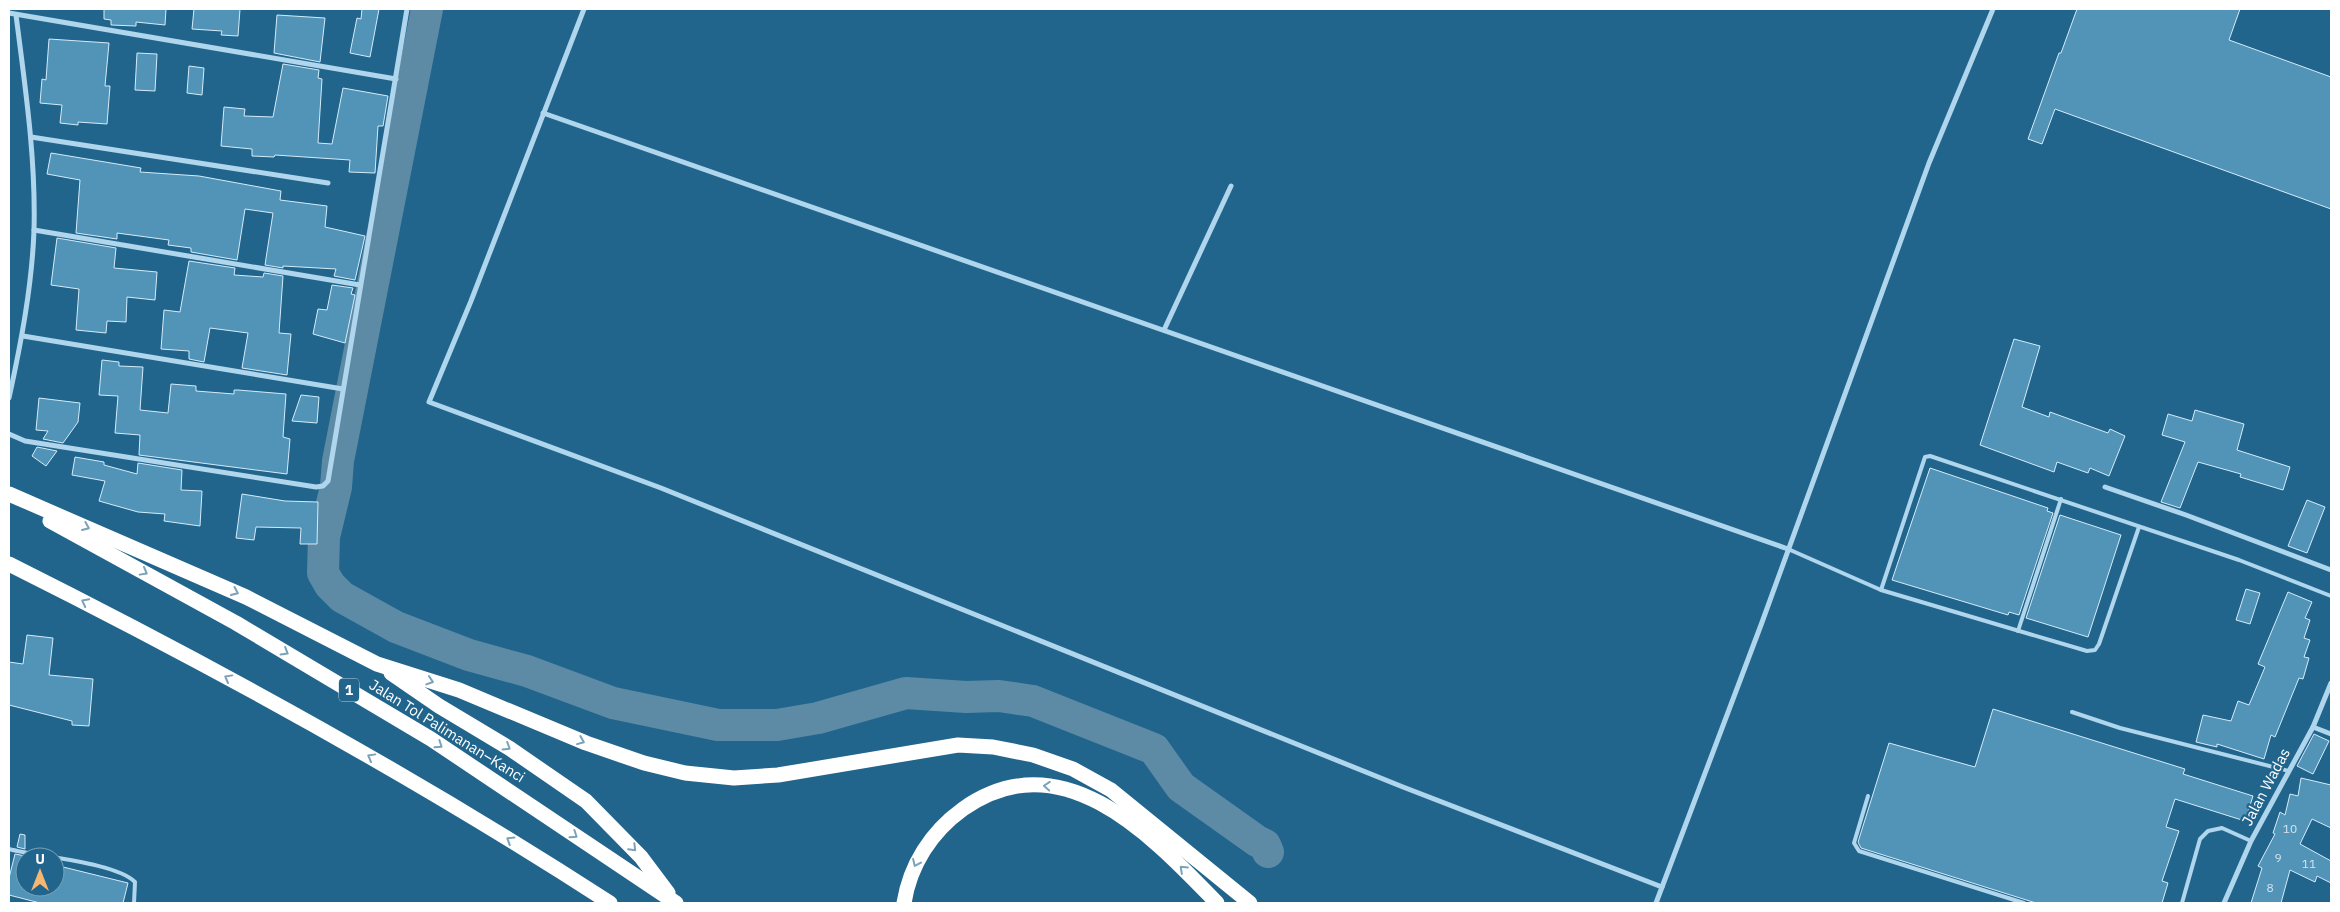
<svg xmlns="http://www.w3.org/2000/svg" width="2340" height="912" viewBox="0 0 2340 912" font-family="'IBM Plex Sans',sans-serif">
  <rect width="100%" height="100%" fill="#21658d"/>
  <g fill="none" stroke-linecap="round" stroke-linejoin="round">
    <path stroke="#5d8ba6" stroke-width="32" d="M 427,9 L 338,461 L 336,487 L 324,537 L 323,573 L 330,585 L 342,597 L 396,627 L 469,655 L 527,671 L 613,703 L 718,725 L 777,725 L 818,718 L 906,693 L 966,697 L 999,696 L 1033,701 L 1154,749 L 1181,787 L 1257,841 L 1265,845 L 1268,852"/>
  </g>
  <g fill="#5293b8" stroke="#d4ecf9">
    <path d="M 104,9 L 166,9 L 165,25 L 136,22 L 136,26 L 111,25 L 111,20 L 104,19 Z"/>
    <path d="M 194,9 L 240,9 L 238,36 L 221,35 L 222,31 L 192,29 Z"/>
    <path d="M 362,9 L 379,9 L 370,57 L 350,53 L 357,18 L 361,19 Z"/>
    <path d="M 2077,9 L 2240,9 L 2229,40 L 2331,77 L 2331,209 L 2055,109 L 2042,144 L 2028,139 L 2059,53 L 2061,53 Z"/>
    <path d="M 277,15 L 325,18 L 320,62 L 274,53 Z"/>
    <path d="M 49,39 L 109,43 L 105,86 L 110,86 L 107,124 L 78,122 L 78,125 L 60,123 L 62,105 L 40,103 L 42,79 L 46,80 Z"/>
    <path d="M 137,53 L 157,54 L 155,91 L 135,90 Z"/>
    <path d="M 283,64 L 319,70 L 318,78 L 322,79 L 318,143 L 332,144 L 343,88 L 388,96 L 383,126 L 378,126 L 375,173 L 349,172 L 350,160 L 275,155 L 274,157 L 252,156 L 252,149 L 221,146 L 224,107 L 245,109 L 244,116 L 273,117 Z"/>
    <path d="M 189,66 L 204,68 L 202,95 L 187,93 Z"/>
    <path d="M 51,153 L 141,168 L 140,172 L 199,176 L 281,191 L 280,200 L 327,206 L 325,227 L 365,236 L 355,280 L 334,276 L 336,269 L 283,266 L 283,268 L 265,265 L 273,213 L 245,209 L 237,260 L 191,252 L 191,248 L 168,245 L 169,240 L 117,233 L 117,239 L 76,233 L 80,180 L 47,174 Z"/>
    <path d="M 57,238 L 116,248 L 114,268 L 157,272 L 155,300 L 127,297 L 126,322 L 107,321 L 106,333 L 76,330 L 79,289 L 51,285 Z"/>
    <path d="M 189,261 L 235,268 L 234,275 L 263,277 L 264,273 L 283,276 L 279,333 L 291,334 L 287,375 L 242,368 L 248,333 L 210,328 L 204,362 L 189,359 L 189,351 L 161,349 L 164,310 L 180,312 Z"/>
    <path d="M 332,285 L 353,288 L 351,294 L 355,295 L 345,343 L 313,334 L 318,309 L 327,310 Z"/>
    <path d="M 2014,339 L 2040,346 L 2022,407 L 2049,417 L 2050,412 L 2108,433 L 2110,429 L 2125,436 L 2109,476 L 2090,468 L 2088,473 L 2057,462 L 2054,472 L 1980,445 Z"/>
    <path d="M 102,360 L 119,362 L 119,366 L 143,367 L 140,410 L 168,413 L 171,384 L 196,386 L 196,391 L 234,394 L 234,390 L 238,390 L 286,394 L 283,437 L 290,439 L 287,474 L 139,455 L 140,435 L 115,433 L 118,396 L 99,395 Z"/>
    <path d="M 301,395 L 319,397 L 317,423 L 292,421 Z"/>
    <path d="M 39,398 L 80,403 L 78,422 L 63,443 L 43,439 L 48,431 L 36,430 Z"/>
    <path d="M 2195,410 L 2244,424 L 2237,450 L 2290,467 L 2283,490 L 2240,477 L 2241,474 L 2198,462 L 2180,508 L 2161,502 L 2185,442 L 2162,435 L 2168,414 L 2192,421 Z"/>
    <path d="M 37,447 L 57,451 L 46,466 L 32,456 Z"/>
    <path d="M 75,457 L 104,462 L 104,465 L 137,474 L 138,463 L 182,470 L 181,490 L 202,491 L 200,526 L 164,521 L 165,514 L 138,512 L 99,501 L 105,481 L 72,475 Z"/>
    <path d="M 1930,468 L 2048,508 L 2047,511 L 2053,513 L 2019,615 L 2009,612 L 2008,615 L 1892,580 Z"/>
    <path d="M 242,494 L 285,501 L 318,502 L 317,544 L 300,544 L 301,528 L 256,527 L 254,540 L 236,538 Z"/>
    <path d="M 2307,500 L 2325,507 L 2307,553 L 2288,546 Z"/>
    <path d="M 2060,515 L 2121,535 L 2088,637 L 2026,618 Z"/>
    <path d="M 2246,589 L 2260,593 L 2250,624 L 2236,620 Z"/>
    <path d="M 2288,592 L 2312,602 L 2305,618 L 2310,620 L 2304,638 L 2310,640 L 2304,657 L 2309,658 L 2303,679 L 2299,678 L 2275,737 L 2271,735 L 2264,759 L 2217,744 L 2217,747 L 2196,742 L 2203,715 L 2231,721 L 2238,701 L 2249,705 L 2265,667 L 2258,664 Z"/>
    <path d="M 27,635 L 53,638 L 49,675 L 93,679 L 89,726 L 72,725 L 72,721 L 9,705 L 9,662 L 23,664 Z"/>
    <path d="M 1993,709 L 2185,769 L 2183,774 L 2253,796 L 2245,821 L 2175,799 L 2166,827 L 2179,831 L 2162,881 L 2168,883 L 2162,903 L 2036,903 L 1861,848 L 1858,842 L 1889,743 L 1975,767 Z"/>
    <path d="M 2314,734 L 2329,741 L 2313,774 L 2297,766 Z"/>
    <path d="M 2301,778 L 2331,785 L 2331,828 L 2312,819 L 2300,844 L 2331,861 L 2331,883 L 2317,876 L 2315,882 L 2290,870 L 2281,903 L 2251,903 L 2262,868 L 2258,866 L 2275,834 L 2273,833 L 2280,812 L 2285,815 L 2290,794 L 2298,796 Z"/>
    <path d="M 20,834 L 25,835 L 25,849 L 17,847 Z"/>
    <path d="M 15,854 L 25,856 L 25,887 L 55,887 L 55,865 L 128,883 L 123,903 L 40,903 L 9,895 L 9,878 Z"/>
  </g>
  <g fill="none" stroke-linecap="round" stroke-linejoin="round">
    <g stroke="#afd6ec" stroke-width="4">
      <path d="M 1788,549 L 1881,590 L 2087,651 L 2095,650 L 2099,644 L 2139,527"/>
      <path d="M 1881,590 L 1925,457 L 1930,456 L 2239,560 L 2331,596"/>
      <path d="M 2018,631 L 2061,499"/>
      <path d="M 2072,712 L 2120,728 L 2289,771"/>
      <path d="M 1868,796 L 1854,843 L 1859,851 L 2024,903"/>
      <path d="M 9,849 C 38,857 115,862 135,882 L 134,903"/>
      <path d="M 2182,903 L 2200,839 L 2208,831 L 2222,828 L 2251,841"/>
    </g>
    <g stroke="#afd6ec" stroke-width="5">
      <path d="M 584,9 L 471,301 L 429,402 L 661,488 L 1403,787 L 1662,887"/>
      <path d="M 9,13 L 396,79"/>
      <path d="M 543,113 L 1788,549"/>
      <path d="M 31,137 L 328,183"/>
      <path d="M 34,230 L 360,285"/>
      <path d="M 1164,330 L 1231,186"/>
      <path d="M 23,336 L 343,389"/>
      <path d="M 9,398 C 21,343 32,286 34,230 C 36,158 25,86 16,15"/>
      <path d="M 9,434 L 25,441 L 316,487 L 323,486 L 328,481 L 407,9"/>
      <path d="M 2105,487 L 2186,515 L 2331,570"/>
      <path d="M 2313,727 L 2331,734"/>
      <path d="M 1656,903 L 1761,625 L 1929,163 L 1993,9"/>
      <path d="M 2224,903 L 2251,841 L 2313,727 L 2331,683"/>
    </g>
    <g stroke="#fff" stroke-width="15">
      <path d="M 9,494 L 246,597 L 377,664 L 459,690 L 586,743 L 644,763 L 685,773 L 734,778 L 778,775 L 958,745 L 993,747 L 1033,755 L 1073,769 L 1111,790 L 1250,903"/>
      <path d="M 50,521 L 236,623 L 431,739 L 676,903"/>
      <path d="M 9,564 C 215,667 417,778 610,903"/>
      <path d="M 391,673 L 439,706 L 509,748 L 586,801 L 641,857 L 668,893"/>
      <path d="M 904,903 C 910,865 931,832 963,809 C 1062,739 1152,836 1217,903"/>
    </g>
  </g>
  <defs><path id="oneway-chevron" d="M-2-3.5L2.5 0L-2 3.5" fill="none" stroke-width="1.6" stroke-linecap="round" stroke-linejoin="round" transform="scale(1.25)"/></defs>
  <g stroke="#7aa3bb">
    <use href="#oneway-chevron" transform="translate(86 527) rotate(23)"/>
    <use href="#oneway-chevron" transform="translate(144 572) rotate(29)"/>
    <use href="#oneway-chevron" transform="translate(235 592) rotate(24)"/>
    <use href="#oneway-chevron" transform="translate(85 602) rotate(-153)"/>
    <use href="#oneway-chevron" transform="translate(285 652) rotate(31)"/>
    <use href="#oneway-chevron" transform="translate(228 678) rotate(-151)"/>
    <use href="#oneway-chevron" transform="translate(430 681) rotate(18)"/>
    <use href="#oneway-chevron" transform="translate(581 741) rotate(22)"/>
    <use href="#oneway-chevron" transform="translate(439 745) rotate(34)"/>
    <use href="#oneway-chevron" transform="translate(507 747) rotate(32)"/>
    <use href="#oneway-chevron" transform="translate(371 757) rotate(-151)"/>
    <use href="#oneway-chevron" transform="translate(1047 786) rotate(-176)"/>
    <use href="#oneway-chevron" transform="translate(574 835) rotate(34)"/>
    <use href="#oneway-chevron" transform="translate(510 840) rotate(-148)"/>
    <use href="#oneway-chevron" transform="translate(633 848) rotate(45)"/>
    <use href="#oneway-chevron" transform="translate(916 863) rotate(115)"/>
    <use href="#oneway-chevron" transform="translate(1183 869) rotate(-137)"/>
  </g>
  <g text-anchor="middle" stroke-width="4.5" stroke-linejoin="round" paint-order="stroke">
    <g font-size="12" fill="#d4e4ed">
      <text x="2290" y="833">10</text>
      <text x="2278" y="862">9</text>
      <text x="2309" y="868">11</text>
      <text x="2270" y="892">8</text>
    </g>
    <rect fill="#21658d" stroke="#bcd1dd" stroke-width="1" x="339" y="678.5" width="20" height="23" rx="4"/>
    <g font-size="14" font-weight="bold" fill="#fff">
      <text x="349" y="695">1</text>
    </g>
    <g font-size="15" fill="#fff" stroke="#21658d">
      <text transform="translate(447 731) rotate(32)" y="5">Jalan Tol Palimanan–Kanci</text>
      <text transform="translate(2266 787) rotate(-62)" y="5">Jalan Wadas</text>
    </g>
  </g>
  <rect width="2340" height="912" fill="none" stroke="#ffffff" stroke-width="20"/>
  <g transform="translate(40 872)"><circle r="24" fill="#21658d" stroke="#7aa3bb"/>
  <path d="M0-4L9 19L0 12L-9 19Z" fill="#f8b771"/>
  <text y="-8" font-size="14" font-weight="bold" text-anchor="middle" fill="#ffffff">U</text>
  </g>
</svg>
